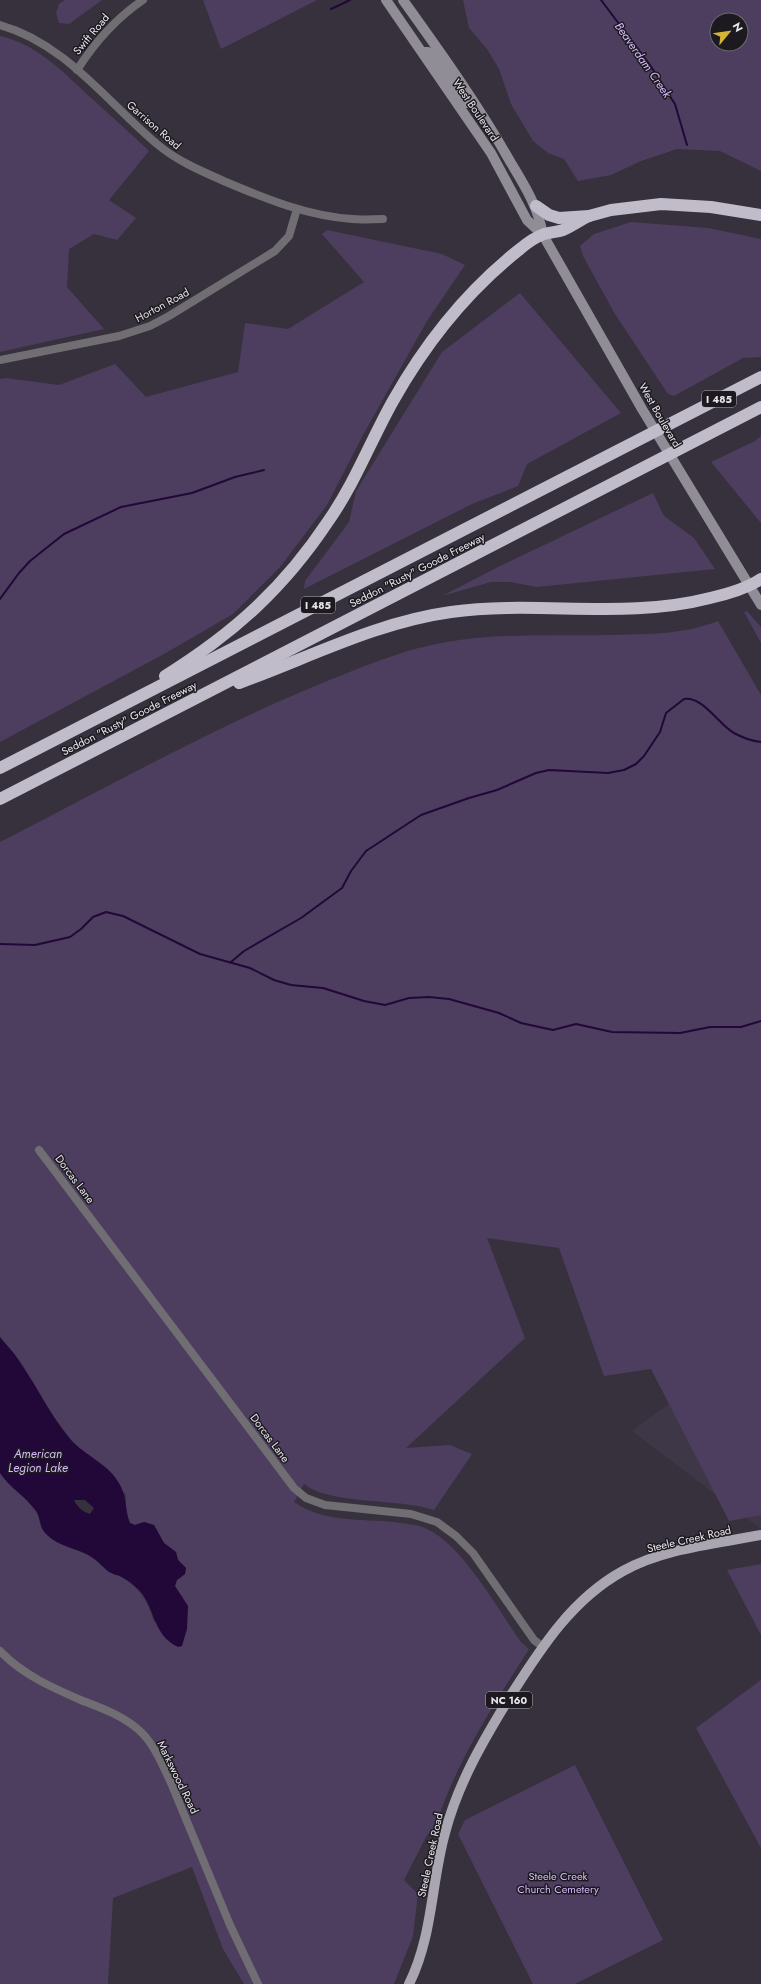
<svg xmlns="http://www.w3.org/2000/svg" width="761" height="1984" viewBox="0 0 761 1984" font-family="Jost,sans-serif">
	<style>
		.built { fill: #3e3748 }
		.green { fill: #4d3e60; fill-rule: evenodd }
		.water { fill: #220838; fill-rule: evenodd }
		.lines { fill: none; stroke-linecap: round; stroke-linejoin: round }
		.stream { stroke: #220838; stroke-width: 2 }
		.street { stroke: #706d73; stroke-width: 8 }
		.secondary { stroke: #918d96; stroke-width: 10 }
		.primary { stroke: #aaa6b1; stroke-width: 10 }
		.highway { stroke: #c1bcca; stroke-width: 12 }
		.labels { text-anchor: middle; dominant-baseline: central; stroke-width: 3; stroke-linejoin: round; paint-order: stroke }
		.shield { fill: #1c1a1f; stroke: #aca9af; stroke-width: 1 }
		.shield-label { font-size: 10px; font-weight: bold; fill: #e9e6ed }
		.street-label { font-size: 11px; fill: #e9e6ed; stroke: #1c1a1f }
		.park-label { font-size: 11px; fill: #d4b8f9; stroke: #1c1a1f }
		.water-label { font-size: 12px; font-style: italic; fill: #d5b9fa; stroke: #1c1a1f }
	</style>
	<rect width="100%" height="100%" fill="#36313c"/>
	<path class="built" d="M 761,1336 L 761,1529 L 632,1431 Z"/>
	<g class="green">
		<path d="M 65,0 L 102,0 L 69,24 L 59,23 L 56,13 L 59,4 Z"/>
		<path d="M 203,0 L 317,0 L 221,49 Z"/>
		<path d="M 463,0 L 761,0 L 761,171 L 720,151 L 677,149 L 641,161 L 611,175 L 578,181 L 564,159 L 548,153 L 533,141 L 511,104 L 499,69 L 487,49 L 469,28 ZM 717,20 L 741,20 L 741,44 L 717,44 Z"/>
		<path d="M 0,36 C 37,44 64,73 90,97 C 110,115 130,133 149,151 L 109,200 L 136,218 L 117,240 L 94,234 L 69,249 L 67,287 L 104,329 L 0,352 Z"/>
		<path d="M 631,222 L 708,228 L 761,239 L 761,357 L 743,358 L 674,396 L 668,394 L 615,314 L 583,256 L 580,246 L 594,234 Z"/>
		<path d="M 327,230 L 442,254 L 465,265 L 427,321 L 363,435 L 327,505 L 280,567 L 233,614 L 164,654 L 0,742 L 0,379 L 6,378 L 59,385 L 115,364 L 146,397 L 238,372 L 245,323 L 288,329 L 364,282 L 322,234 Z"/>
		<path d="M 520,293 L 621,413 L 527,464 L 518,486 L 472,504 L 304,589 L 305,581 L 349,522 L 356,491 L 442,352 Z"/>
		<path d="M 761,436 L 761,523 L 711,462 L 755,441 Z"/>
		<path d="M 653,493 L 664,516 L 694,538 L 715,569 L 537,587 L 510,582 L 491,582 L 442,596 L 502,565 Z"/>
		<path d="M 747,611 L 761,627 L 761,643 L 744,612 Z"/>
		<path d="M 718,621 L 761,695 L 761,1515 L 729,1521 L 651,1369 L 604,1376 L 559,1248 L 487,1238 L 525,1338 L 406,1448 L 450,1445 L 472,1454 L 434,1510 C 398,1498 330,1505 304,1484 L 294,1502 C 322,1522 361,1519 394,1522 C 405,1524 419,1524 429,1530 C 465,1549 497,1608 521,1642 L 529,1649 C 491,1709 455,1763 434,1831 L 427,1835 L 404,1880 L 418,1894 L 413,1936 L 394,1984 L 244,1984 L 223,1949 L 192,1867 L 113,1898 L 108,1984 L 0,1984 L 0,1473 C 10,1488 26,1496 36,1511 C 40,1516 39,1526 43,1530 C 56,1543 72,1548 88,1555 C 97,1559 102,1568 110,1572 C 113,1575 118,1575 121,1577 C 139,1586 149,1603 154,1622 L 183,1597 L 177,1591 L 175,1586 L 177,1580 L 185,1574 L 186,1568 L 178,1560 L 176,1552 L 164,1543 L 154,1525 L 144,1522 L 135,1525 L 130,1523 L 126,1513 L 126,1495 L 102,1466 L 87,1456 L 71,1440 L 47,1407 L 20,1361 L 0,1337 L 0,842 C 106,788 210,729 320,684 C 357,669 394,653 432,645 C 490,632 550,636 609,635 C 647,634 682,635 718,621 Z"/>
		<path d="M 761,1564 L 761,1635 L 727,1570 Z"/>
		<path d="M 761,1680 L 761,1848 L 696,1728 Z"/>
		<path d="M 575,1765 L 663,1940 L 575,1984 L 533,1984 L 458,1834 L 465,1820 Z"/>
	</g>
	<path class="water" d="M 0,1337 C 6,1345 14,1352 19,1361 C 38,1387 50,1416 71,1440 C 85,1455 107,1464 117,1480 C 128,1496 124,1507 130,1523 L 135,1525 L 144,1522 L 154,1525 L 164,1543 L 176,1552 L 178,1560 L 186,1568 L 185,1574 L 177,1580 L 175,1586 L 188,1606 L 187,1629 L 182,1646 L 178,1647 C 152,1634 156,1610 140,1591 C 134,1585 128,1580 120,1576 C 117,1575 113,1574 109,1572 C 103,1567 97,1560 90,1556 C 77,1548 59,1547 47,1535 C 39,1528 41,1518 36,1511 C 25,1496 10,1488 0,1473 ZM 74,1500 L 85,1500 L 94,1508 L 90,1514 C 83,1512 77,1507 74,1500 Z"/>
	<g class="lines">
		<g class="stream">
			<path d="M 601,0 L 650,65 L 669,95 L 675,104 L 687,145"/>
			<path d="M 331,9 L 350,0"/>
			<path d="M 0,599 L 19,573 L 30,561 L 64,534 L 121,507 L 192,493 L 235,477 L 264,470"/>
			<path d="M 0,944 L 35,945 L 70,937 L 81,929 L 93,917 L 106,912 L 123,916 L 200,954 L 250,968 L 274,980 L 291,985 L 323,988 L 364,1001 L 385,1005 L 409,998 L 429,997 L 449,999 L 499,1013 L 521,1023 L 553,1030 L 576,1024 L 612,1032 L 680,1033 L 710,1027 L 741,1027 L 761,1021"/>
			<path d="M 231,962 L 244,951 L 301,918 L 342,888 L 351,871 L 366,851 L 421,815 L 469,798 L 497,790 L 536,773 L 549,770 L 608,773 L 624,770 L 636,764 L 644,756 L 660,732 L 666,713 L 684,699 C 703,696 719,725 734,733 C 743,738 751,741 761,742"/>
		</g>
		<g class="street">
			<path d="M 0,25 C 65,43 107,102 157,144 C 177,161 201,171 226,182 C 266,199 308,216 352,219 C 362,220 373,219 383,219"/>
			<path d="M 77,70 C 95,42 115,19 143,0"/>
			<path d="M 0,360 L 119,336 L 150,326 L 169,316 L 275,251 L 289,236 L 297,209"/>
			<path d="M 39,1150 L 294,1488 L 306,1498 L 325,1505 L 411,1514 L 437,1522 L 456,1536 L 473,1553 L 534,1640 L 543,1647"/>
			<path d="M 0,1651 C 23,1675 53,1688 83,1701 C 104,1709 126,1717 142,1733 C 155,1746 163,1766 171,1783 L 230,1925 L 258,1984"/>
		</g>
		<g class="secondary">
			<path d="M 386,0 L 491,153 L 527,220 L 543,235 L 642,409 L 761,605"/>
			<path d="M 403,0 C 441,53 479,106 511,163 C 525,186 538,207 543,235"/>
			<path d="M 423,52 L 428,52 L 437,59 L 467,103"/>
		</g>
		<path class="primary" d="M 409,1984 C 433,1936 431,1883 445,1833 C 458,1783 484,1739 511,1695 C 541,1648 572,1599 623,1571 C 664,1548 715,1544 761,1535"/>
		<g class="highway">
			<path d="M 536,206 L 549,215 L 559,218 L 589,216 L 611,210 L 661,204 L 711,207 L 761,215"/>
			<path d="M 165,676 C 234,633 284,588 329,520 C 355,483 371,440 393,401 C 425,344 468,290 520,249 C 527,243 536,237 544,234 C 551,232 557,232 563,230 C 572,226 580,220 589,216"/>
			<path d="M 239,683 C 308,658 377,622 451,612 C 537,600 625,620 710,598 C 728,594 746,589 761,579"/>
			<path d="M 0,768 L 761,377"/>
			<path d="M 0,799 L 761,407"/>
		</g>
	</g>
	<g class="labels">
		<g class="shield">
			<rect x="702" y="391" width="34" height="16" rx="3"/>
			<rect x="301" y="597" width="34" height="16" rx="3"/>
			<rect x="486" y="1692" width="46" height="16" rx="3"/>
		</g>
		<g class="shield-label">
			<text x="719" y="399">I 485</text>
			<text x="318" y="605">I 485</text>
			<text x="509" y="1700">NC 160</text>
		</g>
		<g class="street-label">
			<text transform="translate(91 34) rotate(-50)">Swift Road</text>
			<text transform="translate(476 110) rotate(56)">West Boulevard</text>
			<text transform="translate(154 125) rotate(41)">Garrison Road</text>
			<text transform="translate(162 305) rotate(-28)">Horton Road</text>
			<text transform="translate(660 415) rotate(60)">West Boulevard</text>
			<text transform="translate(417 570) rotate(-27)">Seddon "Rusty" Goode Freeway</text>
			<text transform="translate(129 718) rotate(-27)">Seddon "Rusty" Goode Freeway</text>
			<text transform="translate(75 1179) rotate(53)">Dorcas Lane</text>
			<text transform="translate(270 1438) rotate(53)">Dorcas Lane</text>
			<text transform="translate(689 1539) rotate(-13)">Steele Creek Road</text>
			<text transform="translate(178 1777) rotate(64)">Markswood Road</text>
			<text transform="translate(430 1855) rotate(-78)">Steele Creek Road</text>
		</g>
		<g class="park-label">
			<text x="558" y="1876">Steele Creek<tspan x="558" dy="13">Church Cemetery</tspan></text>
		</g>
		<g class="water-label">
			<text transform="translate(643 60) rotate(55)">Beaverdam Creek</text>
			<text x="38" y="1454">American<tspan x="38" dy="14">Legion Lake</tspan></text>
		</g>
	</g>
	<g transform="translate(729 32) rotate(61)"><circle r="19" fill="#1c1a1f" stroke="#6e6c71"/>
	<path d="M0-3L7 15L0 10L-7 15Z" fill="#d6b534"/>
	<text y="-6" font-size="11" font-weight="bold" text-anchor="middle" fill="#e9e6ed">N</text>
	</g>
</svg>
